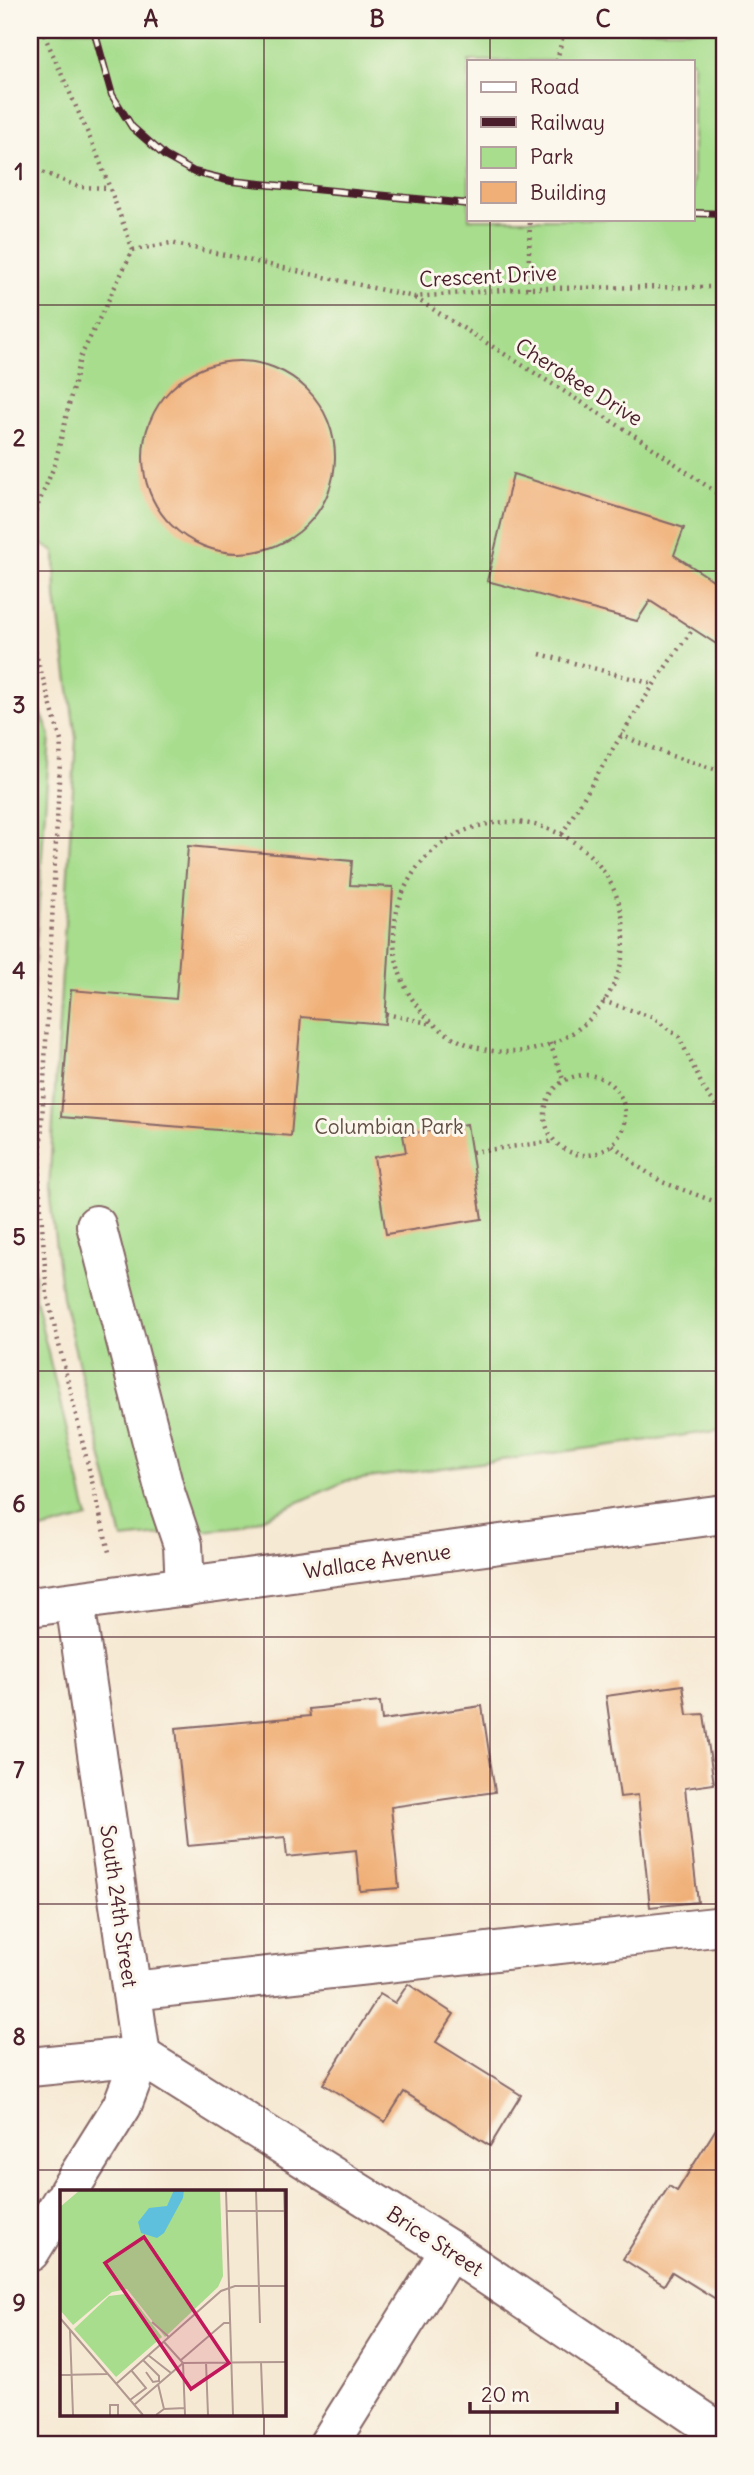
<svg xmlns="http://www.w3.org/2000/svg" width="754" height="2475" viewBox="0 0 754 2475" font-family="Delius,sans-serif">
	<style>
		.green { fill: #a7dd8d; stroke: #787e5c; stroke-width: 2; fill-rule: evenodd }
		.building { fill: #f0af76 }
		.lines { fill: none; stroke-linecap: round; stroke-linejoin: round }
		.minor-casing { stroke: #866666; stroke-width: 42 }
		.path { stroke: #866666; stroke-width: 4.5; stroke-dasharray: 2 5; stroke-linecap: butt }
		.minor { stroke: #fff; stroke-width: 38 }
		.rail-casing { stroke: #4a1f2b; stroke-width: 8 }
		.rail { stroke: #fbf7ec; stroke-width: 5; stroke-dasharray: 16; stroke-linecap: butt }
		.grid { fill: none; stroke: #4a1f2b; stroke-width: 2; stroke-opacity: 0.55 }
		.labels { text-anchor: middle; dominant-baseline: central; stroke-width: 6; stroke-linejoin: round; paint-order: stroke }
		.street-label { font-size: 21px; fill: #4a1f2b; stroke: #fbf7ec }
		.park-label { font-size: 21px; fill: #614e44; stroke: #fbf7ec }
		.inset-road { fill: none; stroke: #b19890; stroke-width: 2 }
		.view { fill: #c2185b; fill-opacity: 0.15; stroke: #c2185b; stroke-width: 3.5 }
		.inset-edge { fill: none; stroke: #4a1f2b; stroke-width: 3.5 }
		.neatline { fill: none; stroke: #4a1f2b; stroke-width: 2.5 }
		.grid-label { font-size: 23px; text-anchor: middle; font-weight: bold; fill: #4a1f2b }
	</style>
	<rect width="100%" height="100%" fill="#fbf7ec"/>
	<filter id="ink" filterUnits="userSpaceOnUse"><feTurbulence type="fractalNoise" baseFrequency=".0143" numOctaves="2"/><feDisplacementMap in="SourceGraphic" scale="14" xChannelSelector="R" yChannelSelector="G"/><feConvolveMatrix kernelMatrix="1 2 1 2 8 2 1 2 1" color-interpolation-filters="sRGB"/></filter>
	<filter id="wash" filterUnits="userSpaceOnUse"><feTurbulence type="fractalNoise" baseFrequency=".00686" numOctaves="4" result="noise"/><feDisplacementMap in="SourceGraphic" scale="28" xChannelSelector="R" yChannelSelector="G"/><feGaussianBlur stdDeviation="1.57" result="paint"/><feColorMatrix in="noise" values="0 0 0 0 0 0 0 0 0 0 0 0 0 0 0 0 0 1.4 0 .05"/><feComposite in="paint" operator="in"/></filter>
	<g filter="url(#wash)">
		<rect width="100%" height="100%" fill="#f6e9d3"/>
		<g class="green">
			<path d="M 30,30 L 724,30 L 724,1430 L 346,1481 L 243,1527 L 122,1539 L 62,1297 L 49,1190 L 76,738 L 56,598 L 55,552 L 30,537 ZM 469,61 L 693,61 L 693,219 L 469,219 Z"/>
			<path d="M 30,685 L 50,735 L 30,1035 Z"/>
			<path d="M 30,1186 L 35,1299 L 88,1518 L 30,1533 Z"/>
		</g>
		<g id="blocks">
			<g class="building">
				<circle cx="239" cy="457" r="96"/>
				<path d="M 513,474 L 684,528 L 674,555 L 724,587 L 724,649 L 650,601 L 637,621 L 487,581 Z"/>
				<path d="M 188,846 L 352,861 L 350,885 L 393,887 L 385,1024 L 301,1017 L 291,1136 L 61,1117 L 71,990 L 176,999 Z"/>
				<path d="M 467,1124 L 482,1219 L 386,1234 L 374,1157 L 406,1152 L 403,1135 Z"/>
				<path d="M 683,1685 L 687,1715 L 704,1714 L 714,1784 L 685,1788 L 698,1902 L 650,1907 L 638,1795 L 620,1797 L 606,1696 Z"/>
				<path d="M 380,1702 L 382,1720 L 482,1706 L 495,1792 L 391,1807 L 399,1888 L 360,1891 L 356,1850 L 287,1857 L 285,1837 L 188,1846 L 176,1728 L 310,1716 L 309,1709 Z"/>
				<path d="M 408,1984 L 454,2014 L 436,2042 L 521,2095 L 490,2146 L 404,2092 L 385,2122 L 323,2084 L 380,1994 L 395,2003 Z"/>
				<path d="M 724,2116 L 724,2304 L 672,2272 L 664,2285 L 623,2259 L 669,2186 L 677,2191 Z"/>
			</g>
		</g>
	</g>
	<g filter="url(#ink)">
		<use href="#blocks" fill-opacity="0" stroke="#866666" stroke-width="2"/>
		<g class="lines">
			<g class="minor-casing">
				<g id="minor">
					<path d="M 96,1225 L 165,1492 L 183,1545 L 185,1587"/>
					<path d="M 30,1607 L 724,1514"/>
					<path d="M 132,1991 L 724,1926"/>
					<path d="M 30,2067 L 141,2056 L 450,2250 L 724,2435"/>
					<path d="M 68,2192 L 122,2106 L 141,2056 L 75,1602"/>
					<path d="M 30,2252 L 61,2202"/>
					<path d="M 328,2445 L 450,2250"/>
				</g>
			</g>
			<g class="path">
				<path d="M 557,61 L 564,30"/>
				<path d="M 30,167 L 79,187 L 110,188"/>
				<path d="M 133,250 L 171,243 L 414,297 L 528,288 L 710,287 L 724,284"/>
				<path d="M 528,288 L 530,219"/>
				<path d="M 415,298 L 637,437 L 724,498"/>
				<path d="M 30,524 L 55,464 L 80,358 L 133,250 L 97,154 L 42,30"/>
				<path d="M 30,561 L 31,637 L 61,741 L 39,1182 L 47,1295 L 109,1552"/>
				<path d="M 540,654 L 653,684"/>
				<path d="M 620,735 L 672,756 L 724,772"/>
				<circle cx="509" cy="937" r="115"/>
				<path d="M 562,834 C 604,764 644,694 693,629"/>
				<path d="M 603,1001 L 652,1017 L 679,1037 L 704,1089 L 724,1116"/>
				<path d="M 386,1014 L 433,1024"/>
				<path d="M 550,1043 L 564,1082"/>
				<circle cx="585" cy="1115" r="40"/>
				<path d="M 613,1145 L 639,1167 L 662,1182 L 724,1205"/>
				<path d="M 472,1152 L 555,1141"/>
			</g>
			<use href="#minor" class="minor"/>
			<g class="rail-casing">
				<g id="rail">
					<path d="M 94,30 L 112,95 L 132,127 L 165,156 L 194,172 L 231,181 L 469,204"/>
					<path d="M 693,213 L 724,214"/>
				</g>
			</g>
			<use href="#rail" class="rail"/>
		</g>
	</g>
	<path class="grid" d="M 264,30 L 264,2192M 490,30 L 490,61M 490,219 L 490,2445M 30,305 L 724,305M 30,571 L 724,571M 30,838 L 724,838M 30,1104 L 724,1104M 30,1371 L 724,1371M 30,1637 L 724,1637M 30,1904 L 724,1904M 30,2170 L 724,2170M 264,2414 L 264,2445"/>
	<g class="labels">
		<g class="street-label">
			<text transform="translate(488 276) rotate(-3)">Crescent Drive</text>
			<text transform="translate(579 382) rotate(32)">Cherokee Drive</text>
			<text transform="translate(377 1561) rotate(-8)">Wallace Avenue</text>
			<text transform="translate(119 1906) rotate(82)">South 24th Street</text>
			<text transform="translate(435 2241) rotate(33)">Brice Street</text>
		</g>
		<g class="park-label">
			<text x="389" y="1126">Columbian Park</text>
		</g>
	</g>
	<g transform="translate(60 2190)">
		<rect width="226" height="226" fill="#f6e9d3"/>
		<path d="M 20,0 L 160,0 L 163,86 L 158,97 L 105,147 L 67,99 L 52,102 L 13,135 L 0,120 L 0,17 ZM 65,104 L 73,109 L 102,147 L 56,187 L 14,139 L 49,106 Z" fill="#a7dd8d"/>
		<path d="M 114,0 L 124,0 L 123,8 L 104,43 L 97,48 L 81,43 L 78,32 L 89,18 L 107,16 Z" fill="#5fc0de"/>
		<path class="inset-road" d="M 166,0 L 173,225M 196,0 L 200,133M 224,0 L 226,62M 167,21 L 226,21M 0,128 L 83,225M 92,132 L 109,147M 10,140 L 13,225M 104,152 L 123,173 L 125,225M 88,165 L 111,183M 83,170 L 99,186 L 99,191 L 93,192 L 86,182M 121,170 L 164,133 L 170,133M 146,172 L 148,225M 201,172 L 203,225M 0,185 L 47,184M 56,194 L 161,101 L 175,96 L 226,96M 98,194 L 104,219M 70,210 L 86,198 L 71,180M 74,215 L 123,173 L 226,172M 50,225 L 50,215 L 58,215 L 58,225M 96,225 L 104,219 L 125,218"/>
		<path class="view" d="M 84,47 L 169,173 L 131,199 L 45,73 Z"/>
		<rect width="226" height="226" class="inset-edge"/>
	</g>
	<rect width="754" height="2475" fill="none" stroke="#fbf7ec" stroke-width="77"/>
	<rect x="467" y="60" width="228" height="161" fill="#fbf7ec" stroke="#b4a19f" stroke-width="2"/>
	<rect x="481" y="82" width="35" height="10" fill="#ffffff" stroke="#b4a19f" stroke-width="2"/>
	<text x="530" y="94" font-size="21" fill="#4a1f2b">Road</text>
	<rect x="481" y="117" width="35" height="10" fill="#4a1f2b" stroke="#b4a19f" stroke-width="2"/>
	<text x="530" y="130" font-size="21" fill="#4a1f2b">Railway</text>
	<rect x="481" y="147" width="35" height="21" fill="#a7dd8d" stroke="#b4a19f" stroke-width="2"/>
	<text x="530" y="164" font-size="21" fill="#4a1f2b">Park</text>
	<rect x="481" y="182" width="35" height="21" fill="#f0af76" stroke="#b4a19f" stroke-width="2"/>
	<text x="530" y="200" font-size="21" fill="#4a1f2b">Building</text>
	<path d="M470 2402v10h147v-10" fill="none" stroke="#4a1f2b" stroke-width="3.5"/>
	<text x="481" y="2402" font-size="21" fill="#4a1f2b" stroke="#fbf7ec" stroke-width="5" paint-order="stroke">20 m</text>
	<rect x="38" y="38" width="678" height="2398" class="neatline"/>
	<g class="grid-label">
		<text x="151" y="27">A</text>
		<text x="377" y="27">B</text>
		<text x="603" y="27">C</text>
		<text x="19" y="180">1</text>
		<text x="19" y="446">2</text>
		<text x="19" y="713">3</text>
		<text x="19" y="979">4</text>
		<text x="19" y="1245">5</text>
		<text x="19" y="1512">6</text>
		<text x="19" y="1778">7</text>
		<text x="19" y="2045">8</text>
		<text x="19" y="2311">9</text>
	</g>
</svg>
